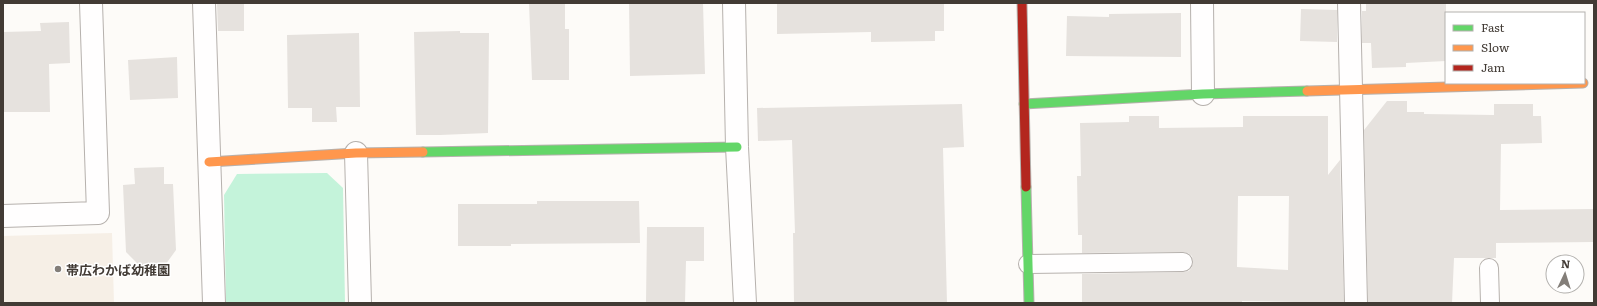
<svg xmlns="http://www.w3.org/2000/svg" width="1597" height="306" viewBox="0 0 1597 306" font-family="Literata,'Noto Sans JP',serif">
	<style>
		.built { fill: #f6efe6 }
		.green { fill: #c4f3da }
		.building { fill: #e6e2de; fill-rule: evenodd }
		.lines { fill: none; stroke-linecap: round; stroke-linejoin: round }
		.lane-casing { stroke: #b6b1ad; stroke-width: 20 }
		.street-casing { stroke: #b6b1ad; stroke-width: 24 }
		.fast-casing { stroke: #b6b1ad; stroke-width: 11 }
		.slow-casing { stroke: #b6b1ad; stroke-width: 11 }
		.jam-casing { stroke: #b6b1ad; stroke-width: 11 }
		.lane { stroke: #fffefe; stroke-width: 18 }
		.street { stroke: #fffefe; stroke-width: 22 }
		.fast { stroke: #63d668; stroke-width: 9 }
		.slow { stroke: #ff974d; stroke-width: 9 }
		.jam { stroke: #b3261e; stroke-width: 9 }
		.poi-dot { fill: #837e79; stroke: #fff; stroke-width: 1.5 }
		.labels { text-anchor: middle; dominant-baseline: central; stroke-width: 3; stroke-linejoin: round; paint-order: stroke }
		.poi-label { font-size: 13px; font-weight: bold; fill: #423b35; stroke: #fff; text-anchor: start }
	</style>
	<rect width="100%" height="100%" fill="#fdfbf8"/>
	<path class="built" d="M 112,233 L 114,303 L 3,303 L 3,236 Z"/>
	<path class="green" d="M 327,173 L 343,188 L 345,303 L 226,303 L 224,195 L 237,174 Z"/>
	<g class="building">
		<path d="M 529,3 L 565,3 L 565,29 L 569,29 L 569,80 L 532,80 Z"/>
		<path d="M 629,3 L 703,3 L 705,74 L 630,76 Z"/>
		<path d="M 777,3 L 944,3 L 944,31 L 935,31 L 935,41 L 871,42 L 871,32 L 777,34 Z"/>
		<path d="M 1366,3 L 1446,3 L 1446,61 L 1406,63 L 1406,67 L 1372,68 L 1371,43 L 1362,43 L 1362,11 L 1366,11 Z"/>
		<path d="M 217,4 L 244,4 L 244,31 L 218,31 Z"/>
		<path d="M 1301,9 L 1337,10 L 1337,42 L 1300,41 Z"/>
		<path d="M 1181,13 L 1181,57 L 1066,56 L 1067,16 L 1109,17 L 1109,14 Z"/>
		<path d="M 69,22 L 70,63 L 49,64 L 50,112 L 3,112 L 3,32 L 41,31 L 40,23 Z"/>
		<path d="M 460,31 L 460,33 L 489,33 L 488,133 L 440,135 L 416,135 L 414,32 Z"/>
		<path d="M 359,33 L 360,107 L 336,107 L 337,122 L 312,122 L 312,108 L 288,108 L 287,35 Z"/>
		<path d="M 177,57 L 178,98 L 130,100 L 128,60 Z"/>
		<path d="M 1387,101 L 1407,101 L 1407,112 L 1424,112 L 1424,114 L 1494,115 L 1494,104 L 1533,104 L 1533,116 L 1541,116 L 1542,143 L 1501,144 L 1500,210 L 1594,209 L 1594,242 L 1496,243 L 1496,258 L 1454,258 L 1452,303 L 1368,303 L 1364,130 Z"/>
		<path d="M 962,104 L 964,147 L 943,148 L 947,303 L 794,303 L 793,233 L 795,233 L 792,140 L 758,141 L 757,108 Z"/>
		<path d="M 1129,116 L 1159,116 L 1159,128 L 1243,127 L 1243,116 L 1328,116 L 1328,175 L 1340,160 L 1344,303 L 1242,301 L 1242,303 L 1082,303 L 1082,274 L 1183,272 L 1189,271 L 1192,267 L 1193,261 L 1192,256 L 1188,253 L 1183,252 L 1082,253 L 1082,235 L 1078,235 L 1077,176 L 1081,176 L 1080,123 L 1129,122 ZM 1238,196 L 1289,196 L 1288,270 L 1237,267 Z"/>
		<path d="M 164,167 L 164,184 L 173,184 L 176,250 L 163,268 L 143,269 L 126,252 L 123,185 L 135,184 L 134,168 Z"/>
		<path d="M 537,201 L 639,201 L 640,243 L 511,244 L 511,246 L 458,246 L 458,204 L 537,204 Z"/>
		<path d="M 647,227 L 704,227 L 704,261 L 686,261 L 685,303 L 646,303 Z"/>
	</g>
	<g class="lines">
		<g class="lane-casing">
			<g id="lane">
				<path d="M 1028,264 L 1183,262"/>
				<path d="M 1489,268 L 1490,303"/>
			</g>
		</g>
		<g class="street-casing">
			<g id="street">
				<path d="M 204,3 L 214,303"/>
				<path d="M 734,3 L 737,147 L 745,303"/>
				<path d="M 1202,3 L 1203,94"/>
				<path d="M 1349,3 L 1356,303"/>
				<path d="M 356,153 L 360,303"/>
				<path d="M 3,216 L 98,213 L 91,3"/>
			</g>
		</g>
		<g class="fast-casing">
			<g id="fast">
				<path d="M 1024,104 L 1203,94 L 1307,91"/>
				<path d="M 423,152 L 737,147"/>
				<path d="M 1026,187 L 1029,303"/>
			</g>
		</g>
		<g class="slow-casing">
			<g id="slow">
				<path d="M 1307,91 L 1583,83"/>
				<path d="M 209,162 L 356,153 L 423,152"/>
			</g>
		</g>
		<g class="jam-casing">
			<path id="jam" d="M 1022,3 L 1026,187"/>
		</g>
		<use href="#lane" class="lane"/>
		<use href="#street" class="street"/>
		<use href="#fast" class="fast"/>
		<use href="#slow" class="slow"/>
		<use href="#jam" class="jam"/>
	</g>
	<circle class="poi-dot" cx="58" cy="269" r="4"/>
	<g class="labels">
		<g class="poi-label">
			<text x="66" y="269">帯広わかば幼稚園</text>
		</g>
	</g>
	<rect width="1597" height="306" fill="none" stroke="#423b35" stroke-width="8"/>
	<rect x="1445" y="12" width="140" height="72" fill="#ffffff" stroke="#b3b1ae"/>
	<rect x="1453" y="25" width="20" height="6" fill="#63d668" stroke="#b3b1ae"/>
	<text x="1481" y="32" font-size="12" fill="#423b35">Fast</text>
	<rect x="1453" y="45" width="20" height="6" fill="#ff974d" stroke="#b3b1ae"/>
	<text x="1481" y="52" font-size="12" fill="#423b35">Slow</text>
	<rect x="1453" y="65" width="20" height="6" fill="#b3261e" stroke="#b3b1ae"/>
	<text x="1481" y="72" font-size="12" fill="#423b35">Jam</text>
	<g transform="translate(1565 274) rotate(4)"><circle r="19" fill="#ffffff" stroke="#b3b1ae"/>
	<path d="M0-3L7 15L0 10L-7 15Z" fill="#837e79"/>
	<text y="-6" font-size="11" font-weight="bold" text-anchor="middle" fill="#423b35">N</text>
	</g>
</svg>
